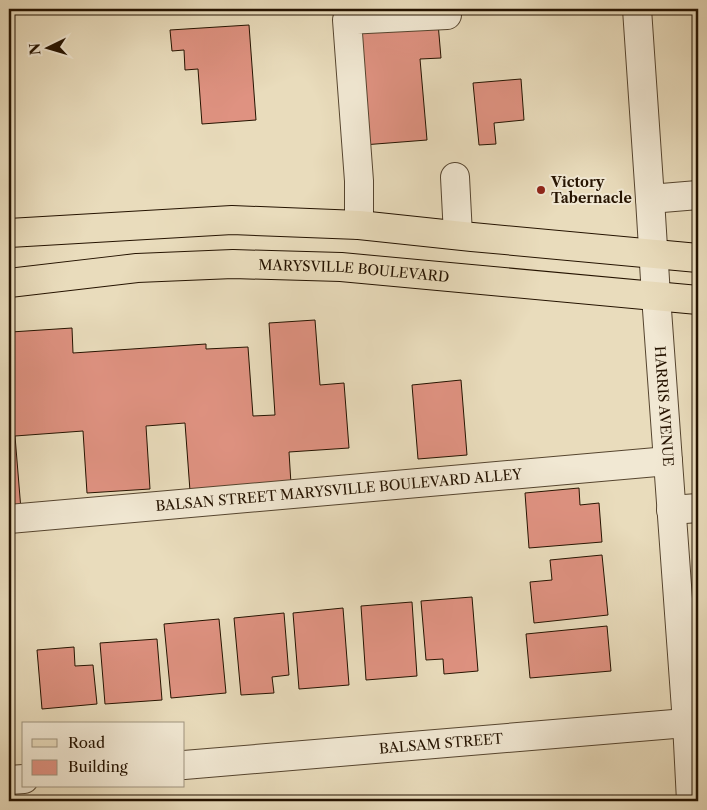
<svg xmlns="http://www.w3.org/2000/svg" width="707" height="810" viewBox="0 0 707 810" font-family="'Libre Caslon Text',serif">
	<style>
		.building { fill: #df9281; stroke: #251300 }
		.lines { fill: none; stroke-linecap: round; stroke-linejoin: round }
		.minor-casing { stroke: #56452f; stroke-width: 30 }
		.major-casing { stroke: #251300; stroke-width: 30 }
		.minor { stroke: #f1e8d3; stroke-width: 28 }
		.major { stroke: #e9dcbc; stroke-width: 28 }
		.poi-dot { fill: #8f2418; stroke: #f1e8d3; stroke-width: 2 }
		.labels { text-anchor: middle; dominant-baseline: central; stroke-width: 4; stroke-linejoin: round; paint-order: stroke }
		.poi-label { font-size: 14px; font-weight: bold; fill: #251300; stroke: #f1e8d3; text-anchor: start }
		.street-label { font-size: 14px; fill: #251300; stroke: #f1e8d3 }
	</style>
	<rect width="100%" height="100%" fill="#e9dcbc"/>
	<filter id="stains"><feTurbulence type="fractalNoise" baseFrequency=".004" numOctaves="4"/><feColorMatrix values="0 0 0 0 .2 0 0 0 0 .09 0 0 0 0 .02 0 0 0 .5 -.17"/></filter>
	<radialGradient id="worn" r=".72"><stop offset=".6" stop-color="#630" stop-opacity="0"/><stop offset="1" stop-color="#630" stop-opacity=".3"/></radialGradient>
	<g class="building">
		<path d="M 438,23 L 441,58 L 420,59 L 427,140 L 363,145 L 354,29 Z"/>
		<path d="M 249,25 L 256,120 L 202,124 L 198,69 L 185,70 L 184,50 L 172,51 L 170,30 Z"/>
		<path d="M 9,40 L 13,94 L 9,94 Z"/>
		<path d="M 521,79 L 524,120 L 494,123 L 496,144 L 479,145 L 473,83 Z"/>
		<path d="M 315,320 L 320,385 L 344,383 L 349,448 L 289,452 L 291,484 L 190,491 L 185,423 L 146,426 L 150,489 L 87,493 L 83,431 L 15,436 L 21,510 L 9,511 L 9,377 L 14,376 L 11,332 L 72,328 L 73,353 L 206,344 L 206,349 L 248,347 L 253,416 L 275,415 L 269,323 Z"/>
		<path d="M 461,380 L 467,455 L 418,459 L 412,385 Z"/>
		<path d="M 579,488 L 580,505 L 599,503 L 602,542 L 529,548 L 525,493 Z"/>
		<path d="M 602,555 L 608,615 L 534,623 L 530,582 L 552,580 L 550,560 Z"/>
		<path d="M 472,597 L 478,671 L 444,674 L 443,659 L 426,660 L 421,601 Z"/>
		<path d="M 412,602 L 417,676 L 366,680 L 361,606 Z"/>
		<path d="M 343,608 L 349,685 L 299,689 L 293,613 Z"/>
		<path d="M 284,613 L 289,675 L 272,677 L 274,693 L 241,695 L 234,618 Z"/>
		<path d="M 219,619 L 226,693 L 171,698 L 164,624 Z"/>
		<path d="M 607,626 L 611,671 L 530,678 L 526,634 Z"/>
		<path d="M 157,639 L 162,700 L 105,704 L 100,643 Z"/>
		<path d="M 74,647 L 75,666 L 93,665 L 97,704 L 42,709 L 37,650 Z"/>
	</g>
	<g class="lines">
		<g class="minor-casing">
			<g id="minor">
				<path id="s1" d="M 637,9 L 650,199 L 656,296 L 687,723 L 691,801"/>
				<path d="M 455,177 L 458,235"/>
				<path d="M 650,199 L 698,195"/>
				<path d="M 359,225 L 359,181 L 347,20 L 447,15"/>
				<path d="M 671,510 L 698,508"/>
				<path id="s2" d="M 9,519 L 668,461"/>
				<path id="s3" d="M 184,765 L 698,722"/>
				<path d="M 9,780 L 24,779"/>
			</g>
		</g>
		<g class="major-casing">
			<g id="major">
				<path d="M 9,233 L 232,220 L 359,225 L 472,237 L 698,258"/>
				<path id="s4" d="M 9,283 L 137,268 L 233,264 L 341,267 L 698,300"/>
			</g>
		</g>
		<use href="#minor" class="minor"/>
		<use href="#major" class="major"/>
	</g>
	<circle class="poi-dot" cx="541" cy="190" r="5"/>
	<g class="labels">
		<g class="poi-label">
			<text x="551" y="182">Victory<tspan x="551" dy="16">Tabernacle</tspan></text>
		</g>
		<g class="street-label">
			<text stroke="none"><textPath href="#s4" startOffset="346">MARYSVILLE BOULEVARD</textPath></text>
			<text stroke="none"><textPath href="#s1" startOffset="398">HARRIS AVENUE</textPath></text>
			<text stroke="none"><textPath href="#s2" startOffset="331">BALSAN STREET MARYSVILLE BOULEVARD ALLEY</textPath></text>
			<text stroke="none"><textPath href="#s3" startOffset="258">BALSAM STREET</textPath></text>
		</g>
	</g>
	<rect width="707" height="810" fill="none" stroke="#e9dcbc" stroke-width="30"/>
	<rect x="10" y="10" width="687" height="790" fill="none" stroke="#251300" stroke-width="2.5"/>
	<rect x="15" y="15" width="677" height="780" fill="none" stroke="#251300"/>
	<rect x="22" y="722" width="162" height="65" fill="#f1e8d3" stroke="#9f937f"/>
	<rect x="32" y="739" width="25" height="8" fill="#e9dcbc" stroke="#9f937f"/>
	<text x="68" y="748" font-size="15" fill="#251300">Road</text>
	<rect x="32" y="760" width="25" height="15" fill="#df9281" stroke="#9f937f"/>
	<text x="68" y="772" font-size="15" fill="#251300">Building</text>
	<g transform="translate(48 48) rotate(265)" stroke="#f1e8d3" stroke-width="4" paint-order="stroke">
	<path d="M0-4L9 19L0 12L-9 19Z" fill="#251300"/>
	<text y="-8" font-size="14" font-weight="bold" text-anchor="middle" fill="#251300">N</text>
	</g>
	<rect width="100%" height="100%" filter="url(#stains)"/>
	<rect width="100%" height="100%" fill="url(#worn)"/>
</svg>
